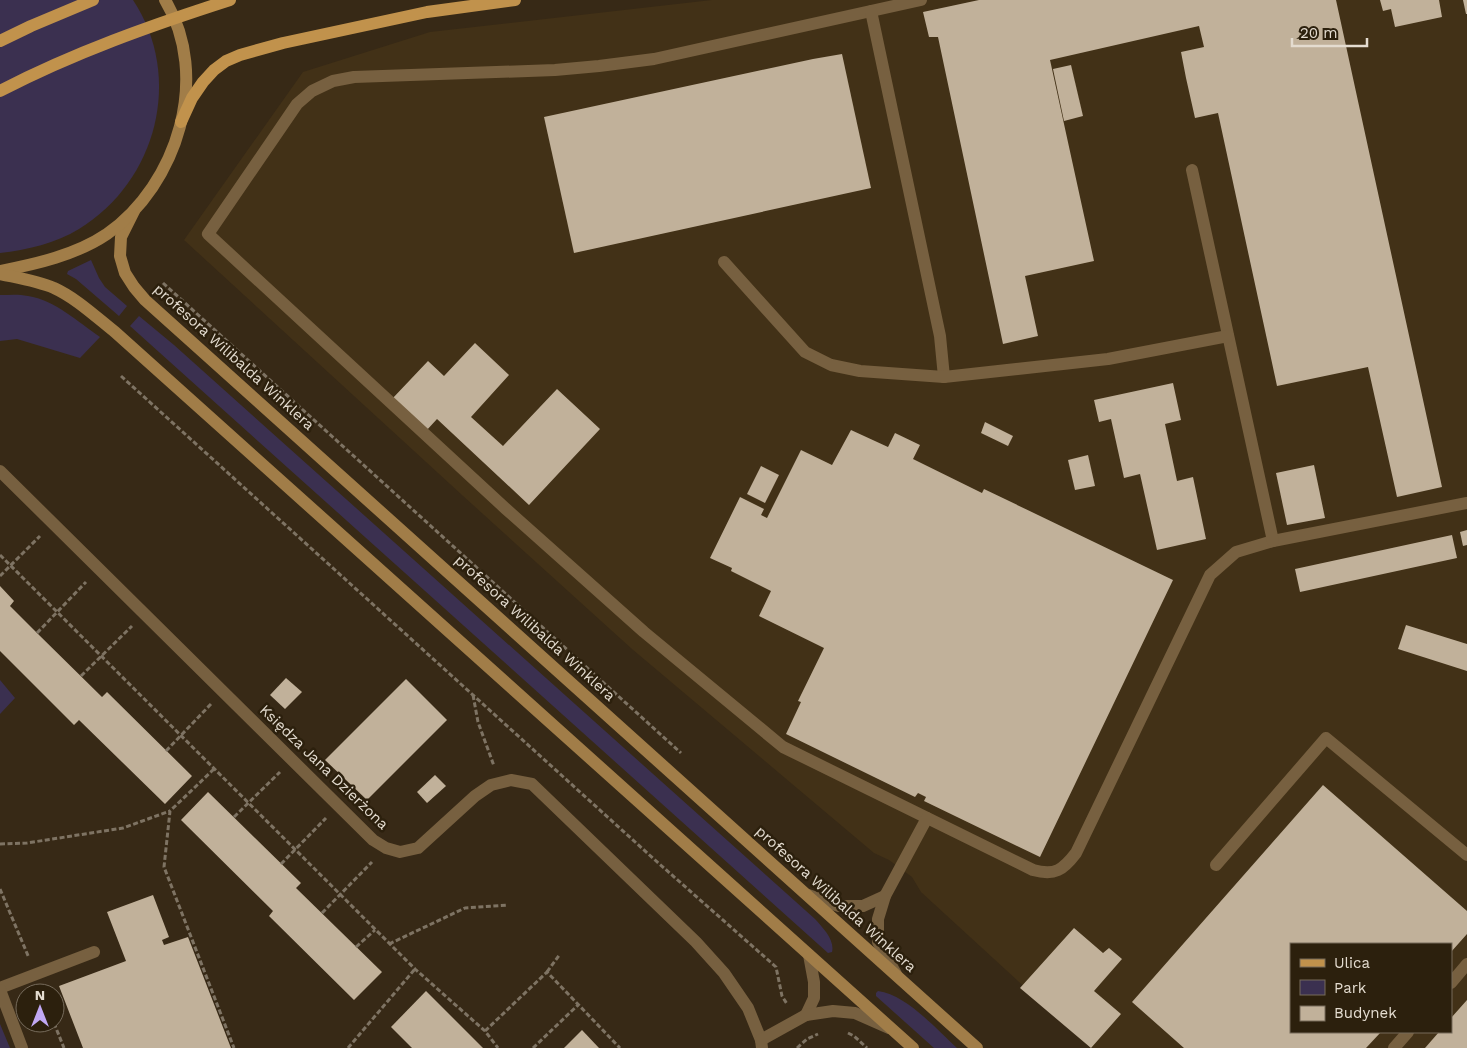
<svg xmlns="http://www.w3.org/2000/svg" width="1467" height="1048" viewBox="0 0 1467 1048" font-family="'Work Sans',sans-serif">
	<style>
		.built { fill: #423117; fill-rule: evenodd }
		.green { fill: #3b3050 }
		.building { fill: #c1b19a }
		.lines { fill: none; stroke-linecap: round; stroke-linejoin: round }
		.path { stroke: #7e7363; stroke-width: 3; stroke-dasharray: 5 2.5; stroke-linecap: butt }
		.lane { stroke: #776040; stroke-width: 12 }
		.street { stroke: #776040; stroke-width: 12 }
		.secondary { stroke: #a17d48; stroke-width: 12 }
		.primary { stroke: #c1924c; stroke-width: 12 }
		.primary-bridge { stroke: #c1924c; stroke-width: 12 }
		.labels { text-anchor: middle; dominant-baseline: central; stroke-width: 5; stroke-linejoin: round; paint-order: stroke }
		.street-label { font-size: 15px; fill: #e4dcd0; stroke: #2c200d }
	</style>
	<rect width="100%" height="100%" fill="#372916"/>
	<path class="built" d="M 712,0 L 1467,0 L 1467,1048 L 1091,1048 L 921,892 L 912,877 L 889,860 L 874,853 L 632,649 L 462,495 L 184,240 L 303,72 L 430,32 ZM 1291,944 L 1451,944 L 1451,1032 L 1291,1032 Z"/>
	<g class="green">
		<path d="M 0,0 L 133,0 C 184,77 157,181 79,229 C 56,243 27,250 0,253 Z"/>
		<path d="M 91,260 L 99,278 L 105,287 L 127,306 L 119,316 L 76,279 L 67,274 L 68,271 Z"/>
		<path d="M 0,295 C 9,295 19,294 28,296 C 55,300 78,322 100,337 L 80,358 L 17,339 L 0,341 Z"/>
		<path d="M 139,316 L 174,345 L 815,919 C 823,928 835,940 832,952 L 828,953 L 130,326 Z"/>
		<path d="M 0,680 L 15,698 L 0,714 Z"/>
		<path d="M 878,991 C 907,995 936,1029 957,1048 L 934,1048 L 876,996 L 876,993 Z"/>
		<path d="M 0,1024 L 10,1048 L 0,1048 Z"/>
	</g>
	<g class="building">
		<path d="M 979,0 L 1336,0 L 1442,487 L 1397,497 L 1368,367 L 1277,386 L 1218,113 L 1195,118 L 1186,78 L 1181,52 L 1204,47 L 1199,26 L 1050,60 L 1094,261 L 1025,276 L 1038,336 L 1003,344 L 938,37 L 929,37 L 923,12 Z"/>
		<path d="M 1380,0 L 1439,0 L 1442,17 L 1395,27 L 1391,9 L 1383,11 Z"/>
		<path d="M 1463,0 L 1467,0 L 1467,14 L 1466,14 Z"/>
		<path d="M 842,54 L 871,188 L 574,253 L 544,117 L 813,59 Z"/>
		<path d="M 1071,65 L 1083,116 L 1064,121 L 1053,69 Z"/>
		<path d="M 475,343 L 509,375 L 471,417 L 503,446 L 557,389 L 600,429 L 529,505 L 437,419 L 426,431 L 392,399 L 428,361 L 444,376 Z"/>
		<path d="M 1173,383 L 1181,420 L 1165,424 L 1177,481 L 1193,477 L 1206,539 L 1157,550 L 1140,474 L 1124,478 L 1111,419 L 1099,422 L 1094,400 Z"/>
		<path d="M 985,422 L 1013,436 L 1008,446 L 981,433 Z"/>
		<path d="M 851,430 L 888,447 L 895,433 L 920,445 L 913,459 L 915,460 L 982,493 L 984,489 L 1173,580 L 1040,857 L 924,801 L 926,797 L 918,793 L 915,797 L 786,734 L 801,702 L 798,701 L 824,648 L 759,616 L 771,591 L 731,571 L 732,568 L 710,558 L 740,497 L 764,509 L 761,515 L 767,518 L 801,450 L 832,465 Z"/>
		<path d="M 1088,455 L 1095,486 L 1075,490 L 1068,460 Z"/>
		<path d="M 1314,465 L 1325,518 L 1287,525 L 1276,473 Z"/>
		<path d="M 761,466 L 779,475 L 765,503 L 747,494 Z"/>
		<path d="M 1467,530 L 1467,545 L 1463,546 L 1460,532 Z"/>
		<path d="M 1452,535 L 1457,558 L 1300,592 L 1295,569 Z"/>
		<path d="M 0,586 L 14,601 L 10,606 L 37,633 L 102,697 L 107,692 L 192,776 L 165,804 L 79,720 L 74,725 L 0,651 Z"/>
		<path d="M 1406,625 L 1467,644 L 1467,671 L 1398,649 Z"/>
		<path d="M 286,678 L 302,692 L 285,709 L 270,695 Z"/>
		<path d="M 406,679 L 447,720 L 367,800 L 325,760 Z"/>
		<path d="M 435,775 L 446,786 L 427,803 L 417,792 Z"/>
		<path d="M 1323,785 L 1467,911 L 1467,934 L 1451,952 L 1451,944 L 1291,944 L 1291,1032 L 1381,1032 L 1366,1048 L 1184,1048 L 1132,1002 Z"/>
		<path d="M 208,792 L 301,883 L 296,888 L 382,972 L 354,1000 L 269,916 L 273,911 L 181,820 Z"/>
		<path d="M 153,895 L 169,937 L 162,940 L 164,945 L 188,937 L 231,1048 L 83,1048 L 59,986 L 126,961 L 107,912 Z"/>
		<path d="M 1074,928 L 1103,953 L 1109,948 L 1122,959 L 1094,991 L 1121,1014 L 1091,1048 L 1020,988 Z"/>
		<path d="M 426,991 L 483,1048 L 412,1048 L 391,1027 Z"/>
		<path d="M 1467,1000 L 1467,1048 L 1425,1048 L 1439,1032 L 1451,1032 L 1451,1018 Z"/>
		<path d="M 582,1030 L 599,1048 L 564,1048 Z"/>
	</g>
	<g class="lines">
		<g class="path">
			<path d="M 163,283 L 681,753"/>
			<path d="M 121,376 L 655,860 L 776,967 L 782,996 L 787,1004"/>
			<path d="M 0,555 L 415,969 L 485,1031 L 498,1048"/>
			<path d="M 0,576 L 40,536"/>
			<path d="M 37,633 L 86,582"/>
			<path d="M 81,676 L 132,626"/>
			<path d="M 473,695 L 478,722 L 494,766"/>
			<path d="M 166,751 L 211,704"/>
			<path d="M 214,769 L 170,811 L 164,867 L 234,1048"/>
			<path d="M 234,817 L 280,772"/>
			<path d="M 0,844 L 27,843 L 123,828 L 170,811"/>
			<path d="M 281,864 L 326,818"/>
			<path d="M 0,889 L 29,958"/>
			<path d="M 322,913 L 372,862"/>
			<path d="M 389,944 L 465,908 L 508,905"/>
			<path d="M 356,947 L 375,930"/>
			<path d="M 547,972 L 560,954"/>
			<path d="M 54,1023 L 64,1048"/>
			<path d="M 485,1031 L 547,972 L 620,1048"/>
			<path d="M 848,1033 L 854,1036 L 867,1048"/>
			<path d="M 348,1048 L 415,969"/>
			<path d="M 533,1048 L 578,1005"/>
			<path d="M 797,1048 L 807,1039 L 818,1034"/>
		</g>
		<g class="lane">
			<path d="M 921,0 L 654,59 L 599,66 L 555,70 L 354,77 L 333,81 L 312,91 L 297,104 L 208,234 L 506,509 L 644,632 L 783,747 L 1033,870 C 1055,876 1063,870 1076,853 L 1210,575 L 1236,552 L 1273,541 L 1467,503"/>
			<path d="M 871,11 L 940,336 L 944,377"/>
			<path d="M 1192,170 L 1273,541"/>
			<path d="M 724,262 L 805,352 L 831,365 L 860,371 L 944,377 L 1108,359 L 1228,336"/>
			<path d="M 1216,865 L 1326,738 L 1467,855"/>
			<path d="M 808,895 L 839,906 L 863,906 L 885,896"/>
			<path d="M 896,974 L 878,942 L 878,919 L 885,896 L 927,818"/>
			<path d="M 1451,983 L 1467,964"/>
			<path d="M 0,988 L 94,952"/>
			<path d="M 1394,1048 L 1408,1032"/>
		</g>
		<g class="street">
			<path d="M 0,471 L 373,840 L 386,848 L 400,852 L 418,848 L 475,796 L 491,785 L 511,780 L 532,784 L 696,942 L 724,973 L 748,1008 L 761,1040 L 762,1048"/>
			<path d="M 0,990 L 22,1048"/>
			<path d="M 806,1015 L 814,998 L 814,982 L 809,955"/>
			<path d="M 761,1040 L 806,1015 L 833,1011 L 855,1013 L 889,1028"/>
		</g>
		<g class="secondary">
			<path d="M 134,211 L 121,237 L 120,256 L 125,273 L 134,287 L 145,300 L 977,1048"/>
			<path d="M 0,271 C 36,264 76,255 107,234 C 178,184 211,76 165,0"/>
			<path d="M 0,274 C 18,278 37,281 54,288 C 76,298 96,317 115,332 L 913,1048"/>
		</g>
		<g class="primary">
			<path d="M 0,41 L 31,26 L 93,0"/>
			<path d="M 181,122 L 192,98 L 203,82 L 214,70 L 226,61 L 240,55 L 283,43 L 427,12 L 515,0"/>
		</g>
		<path class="primary-bridge" d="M 0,91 C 73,53 152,25 230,0"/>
	</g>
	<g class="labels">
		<g class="street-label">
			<text transform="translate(234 357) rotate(42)">profesora Wilibalda Winklera</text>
			<text transform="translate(535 628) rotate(42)">profesora Wilibalda Winklera</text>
			<text transform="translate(324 767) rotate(44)">Księdza Jana Dzierżona</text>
			<text transform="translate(836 899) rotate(42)">profesora Wilibalda Winklera</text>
		</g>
	</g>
	<rect x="1290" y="943" width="162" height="90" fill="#2c200d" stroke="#766b5b"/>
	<rect x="1300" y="959" width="25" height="8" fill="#c1924c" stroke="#766b5b"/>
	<text x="1334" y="968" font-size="15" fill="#e4dcd0">Ulica</text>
	<rect x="1300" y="980" width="25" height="15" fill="#3b3050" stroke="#766b5b"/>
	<text x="1334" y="993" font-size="15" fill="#e4dcd0">Park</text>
	<rect x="1300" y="1006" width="25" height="15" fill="#c1b19a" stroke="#766b5b"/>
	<text x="1334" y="1018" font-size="15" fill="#e4dcd0">Budynek</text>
	<g transform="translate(40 1008)"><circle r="24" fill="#2c200d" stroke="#766b5b"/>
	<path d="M0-4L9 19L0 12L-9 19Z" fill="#c1a8f3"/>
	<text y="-8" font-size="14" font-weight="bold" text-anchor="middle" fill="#e4dcd0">N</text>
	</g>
	<path d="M1292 38v8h75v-8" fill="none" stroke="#e4dcd0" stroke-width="2.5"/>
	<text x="1300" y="38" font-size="15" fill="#e4dcd0" stroke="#2c200d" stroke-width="4" paint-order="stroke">20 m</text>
</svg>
